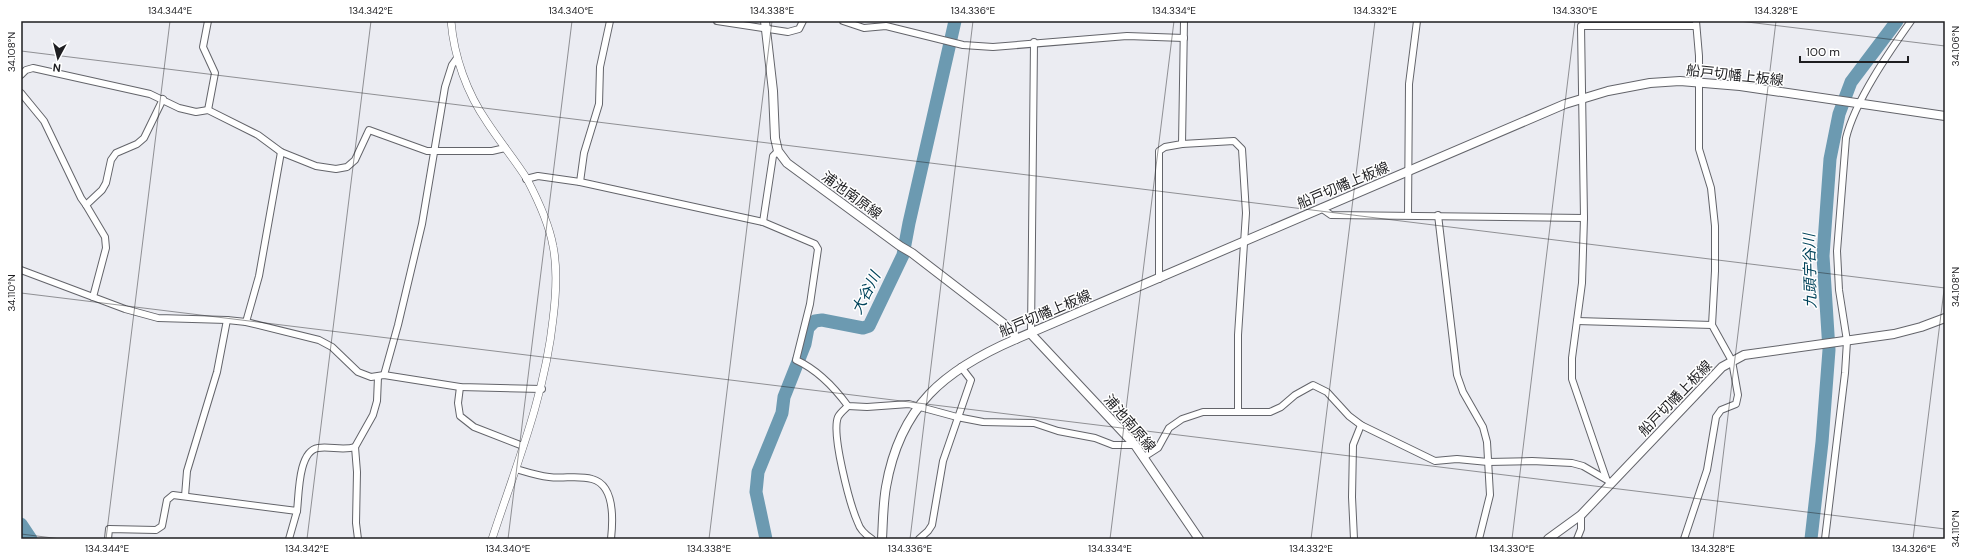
<svg xmlns="http://www.w3.org/2000/svg" width="1966" height="560" viewBox="0 0 1966 560" font-family="'DM Sans','Noto Sans JP',sans-serif">
	<style>
		.lines { fill: none; stroke-linecap: round; stroke-linejoin: round }
		.river { stroke: #6c9ab1; stroke-width: 13 }
		.minor-casing { stroke: #63646a; stroke-width: 8 }
		.tertiary-casing { stroke: #63646a; stroke-width: 8 }
		.secondary-casing { stroke: #63646a; stroke-width: 10 }
		.minor { stroke: #fff; stroke-width: 6 }
		.tertiary { stroke: #fff; stroke-width: 7 }
		.secondary { stroke: #fff; stroke-width: 8 }
		.ticks { fill: none; stroke: #1e1e21; stroke-width: 1; stroke-opacity: 0.45 }
		.labels { text-anchor: middle; dominant-baseline: central; stroke-width: 3; stroke-linejoin: round; paint-order: stroke }
		.street-label { font-size: 14px; fill: #1e1e21; stroke: #fff }
		.water-label { font-size: 15px; font-style: italic; fill: #00435b; stroke: #fff }
		.neatline { fill: none; stroke: #1e1e21; stroke-width: 1.5 }
		.ticks-label { font-size: 10px; text-anchor: middle; fill: #1e1e21 }
	</style>
	<rect width="100%" height="100%" fill="#ebecf2"/>
	<g class="lines">
		<g class="river">
			<path d="M 21,524 L 31,539"/>
			<path d="M 766,539 L 756,492 L 758,472 L 782,413 L 784,397 L 805,344 L 808,328 L 815,321 L 822,320 L 863,328 L 869,326 L 903,255 L 909,223 L 955,21"/>
			<path d="M 1811,539 L 1822,442 L 1829,350 L 1823,256 L 1830,159 L 1839,114 L 1851,82 L 1897,21"/>
		</g>
		<g class="minor-casing">
			<g id="minor">
				<path d="M 208,21 L 203,47 L 215,73 L 208,110"/>
				<path d="M 717,21 L 788,32 L 799,29 L 803,21"/>
				<path d="M 843,21 L 864,28 L 886,26 L 963,45 L 993,47 L 1127,36 L 1184,38"/>
				<path d="M 21,75 L 26,70 L 33,68 L 150,94 L 179,108 L 196,112 L 208,110 L 258,135 L 281,152 L 316,166 L 336,169 L 347,167 L 355,160 L 369,130 L 427,151 L 492,151 L 505,148"/>
				<path d="M 21,93 L 44,121 L 81,198 L 86,205"/>
				<path d="M 1182,144 L 1234,141 L 1242,149 L 1246,213 L 1238,335 L 1238,411"/>
				<path d="M 526,179 L 538,176 L 580,182 L 763,222 L 815,244 L 818,249 L 810,304 L 796,360 C 818,370 834,387 848,406 L 867,407 L 909,404 L 957,417 L 983,422 L 1034,423 L 1058,431 L 1095,438 L 1113,445 L 1135,445"/>
				<path d="M 580,182 L 584,153 L 599,104 L 600,67 L 610,21"/>
				<path d="M 1321,208 L 1331,215 L 1584,218"/>
				<path d="M 1408,215 L 1409,84 L 1417,21"/>
				<path d="M 1438,215 L 1457,375 L 1463,392 L 1483,427 L 1487,442 L 1490,495 L 1479,539"/>
				<path d="M 763,222 L 773,156 L 778,151"/>
				<path d="M 21,270 L 125,309 L 158,318 L 227,320 L 246,322 L 319,340 L 332,347 L 358,372 L 371,377 L 384,375 L 460,387 L 542,389"/>
				<path d="M 1159,279 L 1159,151 L 1165,147 L 1182,144 L 1184,21"/>
				<path d="M 93,297 L 106,248 L 105,237 L 86,205 L 102,190 L 106,183 L 111,160 L 116,153 L 137,144 L 144,138 L 163,99"/>
				<path d="M 1577,321 L 1712,325"/>
				<path d="M 246,322 L 259,276 L 281,152"/>
				<path d="M 1031,334 L 1034,42"/>
				<path d="M 384,375 L 398,325 L 422,224 L 445,87 L 452,65 L 457,58"/>
				<path d="M 460,387 L 458,403 L 460,416 L 474,427 L 523,446"/>
				<path d="M 848,406 C 845,409 840,413 838,417 C 831,434 850,505 858,523 C 860,530 866,535 872,539"/>
				<path d="M 1144,457 L 1158,448 L 1169,428 L 1182,419 L 1203,412 L 1270,412 L 1281,407 L 1295,395 L 1313,385 L 1327,392 L 1349,416 L 1361,425 L 1435,461 L 1457,459 L 1488,462 L 1532,461 L 1572,463 L 1583,466 L 1607,480"/>
				<path d="M 516,469 C 526,472 538,476 549,477 C 563,479 578,475 592,479 C 615,485 613,521 611,539"/>
				<path d="M 1606,478 L 1572,379 L 1572,358 L 1582,283 L 1584,218 L 1581,26 L 1696,26"/>
				<path d="M 185,496 L 187,471 L 217,372 L 227,320"/>
				<path d="M 108,539 L 109,529 L 156,530 L 162,526 L 167,500 L 173,495 L 297,511 C 299,495 298,451 318,448 C 330,446 343,451 355,447"/>
				<path d="M 289,539 L 297,511"/>
				<path d="M 358,539 L 356,523 L 357,472 L 355,447 L 373,415 L 377,401 L 378,377"/>
				<path d="M 919,539 L 928,531 L 932,525 L 943,461 L 971,380 L 961,367"/>
				<path d="M 1354,539 L 1352,497 L 1353,445 L 1361,425"/>
				<path d="M 1577,539 L 1581,529 L 1581,515"/>
				<path d="M 1684,539 L 1707,470 L 1716,417 L 1721,410 L 1736,404 L 1738,395 L 1732,361 L 1712,325 L 1715,271 L 1715,226 L 1711,188 L 1699,149 L 1699,56 L 1696,21"/>
				<path d="M 1825,539 L 1845,373 L 1847,341 L 1839,290 L 1837,251 L 1846,138 C 1855,101 1889,52 1911,21"/>
			</g>
		</g>
		<g class="tertiary-casing">
			<path id="tertiary" d="M 451,21 C 454,57 467,93 487,122 C 500,142 515,160 527,179 C 538,200 549,223 553,246 C 558,270 556,295 553,319 C 545,395 516,466 492,539"/>
		</g>
		<g class="secondary-casing">
			<g id="secondary">
				<path d="M 765,21 L 773,91 L 775,138 L 778,151 L 787,163 L 900,246 L 912,253 L 1012,330 L 1016,339"/>
				<path d="M 1031,334 L 1135,445 L 1199,539"/>
				<path d="M 882,539 C 883,522 883,504 886,487 C 900,406 944,370 1016,339 L 1565,104 L 1608,91 L 1650,83 L 1680,81 L 1740,86 L 1945,116"/>
				<path d="M 1548,539 L 1581,515 L 1722,367 L 1744,355 L 1894,334 L 1921,327 L 1945,318"/>
			</g>
		</g>
		<use href="#minor" class="minor"/>
		<use href="#tertiary" class="tertiary"/>
		<use href="#secondary" class="secondary"/>
	</g>
	<path class="ticks" d="M 1739,21 L 1945,46M 21,51 L 1945,288M 21,293 L 1945,529M 21,534 L 61,539M 106,539 L 170,21M 307,539 L 371,21M 508,539 L 572,21M 709,539 L 772,21M 910,539 L 973,21M 1110,539 L 1174,21M 1311,539 L 1375,21M 1512,539 L 1575,21M 1713,539 L 1776,21M 1913,539 L 1945,282"/>
	<g class="labels">
		<g class="street-label">
			<text transform="translate(1735 75) rotate(6)">船戸切幡上板線</text>
			<text transform="translate(1343 185) rotate(-23)">船戸切幡上板線</text>
			<text transform="translate(852 195) rotate(36)">浦池南原線</text>
			<text transform="translate(1045 313) rotate(-23)">船戸切幡上板線</text>
			<text transform="translate(1675 398) rotate(-46)">船戸切幡上板線</text>
			<text transform="translate(1130 423) rotate(49)">浦池南原線</text>
		</g>
		<g class="water-label">
			<text transform="translate(1810 271) rotate(-91)">九頭宇谷川</text>
			<text transform="translate(866 293) rotate(-63)">大谷川</text>
		</g>
	</g>
	<rect width="1966" height="560" fill="none" stroke="#ffffff" stroke-width="44"/>
	<g transform="translate(58 58) rotate(187)" stroke="#ffffff" stroke-width="3" paint-order="stroke">
	<path d="M0-3L7 15L0 10L-7 15Z" fill="#1e1e21"/>
	<text y="-6" font-size="11" font-weight="bold" text-anchor="middle" fill="#1e1e21">N</text>
	</g>
	<path d="M1800 56v6h108v-6" fill="none" stroke="#1e1e21" stroke-width="2"/>
	<text x="1806" y="56" font-size="12" fill="#1e1e21" stroke="#ffffff" stroke-width="3" paint-order="stroke">100 m</text>
	<rect x="22" y="22" width="1922" height="516" class="neatline"/>
	<g class="ticks-label">
		<text x="170" y="14">134.344°E</text>
		<text x="371" y="14">134.342°E</text>
		<text x="571" y="14">134.340°E</text>
		<text x="772" y="14">134.338°E</text>
		<text x="973" y="14">134.336°E</text>
		<text x="1174" y="14">134.334°E</text>
		<text x="1375" y="14">134.332°E</text>
		<text x="1575" y="14">134.330°E</text>
		<text x="1776" y="14">134.328°E</text>
		<text transform="translate(1955 46) rotate(-90)" y="4">34.106°N</text>
		<text transform="translate(11 52) rotate(-90)" y="4">34.108°N</text>
		<text transform="translate(1955 287) rotate(-90)" y="4">34.108°N</text>
		<text transform="translate(11 293) rotate(-90)" y="4">34.110°N</text>
		<text transform="translate(1955 529) rotate(-90)" y="4">34.110°N</text>
		<text x="107" y="552">134.344°E</text>
		<text x="307" y="552">134.342°E</text>
		<text x="508" y="552">134.340°E</text>
		<text x="709" y="552">134.338°E</text>
		<text x="910" y="552">134.336°E</text>
		<text x="1110" y="552">134.334°E</text>
		<text x="1311" y="552">134.332°E</text>
		<text x="1512" y="552">134.330°E</text>
		<text x="1713" y="552">134.328°E</text>
		<text x="1914" y="552">134.326°E</text>
	</g>
</svg>
